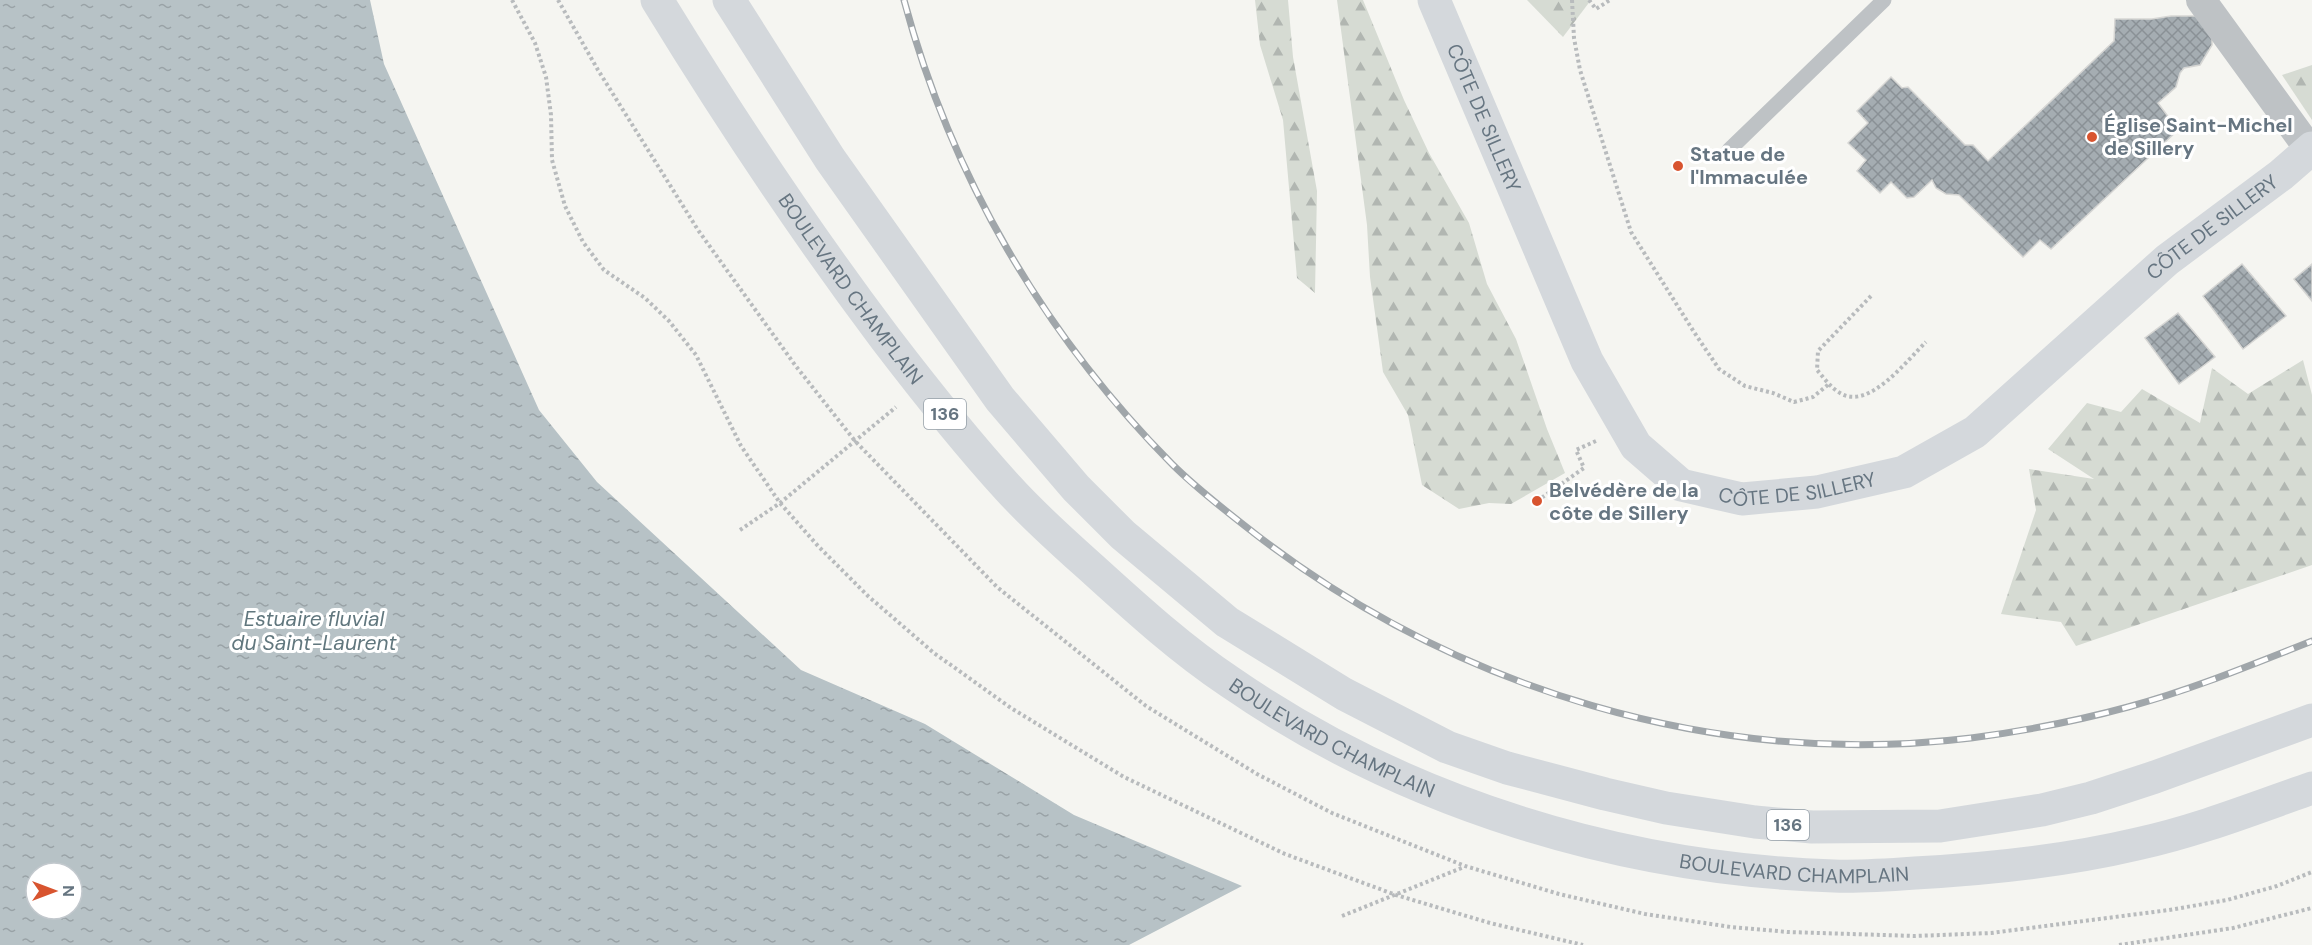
<svg xmlns="http://www.w3.org/2000/svg" width="2312" height="945" viewBox="0 0 2312 945" font-family="'DM Sans',sans-serif">
	<style>
		.forest { fill: url(#forest-firs) }
		.water { fill: url(#water-ripples); fill-rule: evenodd }
		.building { fill: url(#building-cross-hatch); stroke: #d6d6d4; stroke-width: 1.5 }
		.lines { fill: none; stroke-linecap: round; stroke-linejoin: round }
		.path { stroke: #b8bbbd; stroke-width: 4; stroke-dasharray: 3 3; stroke-linecap: butt }
		.lane { stroke: #bec2c5; stroke-width: 15 }
		.street { stroke: #bec2c5; stroke-width: 30 }
		.secondary { stroke: #d4d8dc; stroke-width: 33 }
		.primary { stroke: #d4d8dc; stroke-width: 33 }
		.rail-casing { stroke: #a0a6aa; stroke-width: 7 }
		.rail { stroke: #fff; stroke-width: 4.5; stroke-dasharray: 14; stroke-linecap: butt }
		.poi-dot { fill: #d8542f; stroke: #fff; stroke-width: 2 }
		.labels { text-anchor: middle; dominant-baseline: central; stroke-width: 6; stroke-linejoin: round; paint-order: stroke }
		.shield { fill: #fff; stroke: #949ea7; stroke-width: 1.5 }
		.shield-label { font-size: 18px; font-weight: bold; fill: #667581 }
		.street-label { font-size: 20px; fill: #667581; stroke: #fff }
		.poi-label { font-size: 20px; font-weight: bold; fill: #667581; stroke: #fff; text-anchor: start }
		.water-label { font-size: 21px; font-style: italic; fill: #61777e; stroke: #fff }
	</style>
	<defs>
		<pattern id="forest-firs" width="22" height="20" patternUnits="userSpaceOnUse" patternTransform="scale(1.5)"><rect width="22" height="20" fill="#d6dbd3"/><path d="M5 1l3.5 6h-7zM16 11l3.5 6h-7z" fill="#b1b6b1"/></pattern>
		<pattern id="water-ripples" width="26" height="14" patternUnits="userSpaceOnUse" patternTransform="scale(1.5)"><rect width="26" height="14" fill="#b7c2c6"/><path d="M2 4q2-2 4 0t4 0M15 11q2-2 4 0t4 0" fill="none" stroke="#99a2a6"/></pattern>
		<pattern id="building-cross-hatch" width="8" height="8" patternUnits="userSpaceOnUse" patternTransform="scale(1.5)"><rect width="8" height="8" fill="#a5adb2"/><path d="M0 0l8 8M0 8l8-8" fill="none" stroke="#8a9196"/></pattern>
	</defs>
	<rect width="100%" height="100%" fill="#f5f5f1"/>
	<g class="forest">
		<path d="M 1255,0 L 1288,0 L 1293,57 L 1317,191 L 1315,293 L 1297,278 L 1283,120 L 1260,45 Z"/>
		<path d="M 1337,0 L 1363,0 L 1404,100 L 1429,153 L 1469,223 L 1487,284 L 1516,339 L 1547,429 L 1565,473 L 1511,504 L 1489,503 L 1459,509 L 1422,485 L 1408,415 L 1383,372 L 1370,277 L 1367,225 Z"/>
		<path d="M 1527,0 L 1591,0 L 1563,37 Z"/>
		<path d="M 2312,65 L 2312,120 L 2282,75 Z"/>
		<path d="M 2303,360 L 2312,395 L 2312,565 L 2076,646 L 2061,622 L 2001,614 L 2036,510 L 2029,469 L 2094,479 L 2048,449 L 2087,403 L 2121,412 L 2142,389 L 2200,423 L 2212,368 L 2248,394 Z"/>
	</g>
	<path class="water" d="M 0,0 L 370,0 L 384,64 L 539,410 L 597,482 L 801,670 L 925,724 L 1074,815 L 1242,886 L 1129,945 L 0,945 ZM 36,873 L 72,873 L 72,909 L 36,909 Z"/>
	<g class="building">
		<path d="M 2171,16 L 2196,16 L 2212,38 L 2212,45 L 2200,65 L 2184,68 L 2180,73 L 2176,87 L 2158,103 L 2178,130 L 2051,249 L 2040,240 L 2023,257 L 1959,195 L 1946,194 L 1936,188 L 1932,180 L 1914,197 L 1907,198 L 1891,182 L 1880,193 L 1857,171 L 1866,160 L 1848,143 L 1868,123 L 1857,111 L 1891,77 L 1902,88 L 1908,87 L 1965,145 L 1973,145 L 1988,161 L 2114,41 L 2115,19 L 2152,19 Z"/>
		<path d="M 2242,264 L 2286,316 L 2243,349 L 2203,296 Z"/>
		<path d="M 2312,264 L 2312,301 L 2294,279 Z"/>
		<path d="M 2178,313 L 2215,357 L 2179,384 L 2145,338 Z"/>
	</g>
	<g class="lines">
		<g class="path">
			<path d="M 512,0 L 535,43 L 546,77 L 551,115 L 552,160 L 565,206 L 583,242 L 604,270 L 645,298 L 669,321 L 696,355 L 741,446 L 780,503 L 818,546 L 868,596 L 934,653 L 1011,708 L 1124,777 L 1285,854 L 1396,895 L 1490,923 L 1583,945"/>
			<path d="M 558,0 L 598,70 L 698,230 L 795,365 L 855,441 L 997,587 L 1146,706 L 1257,774 L 1332,813 L 1465,866 L 1559,894 L 1645,914 L 1731,927 L 1788,932 L 1915,936 L 1991,933 L 2169,910 L 2227,900 L 2277,886 L 2312,872"/>
			<path d="M 1572,0 L 1574,38 L 1580,70 L 1631,232 L 1694,332 L 1719,369 L 1745,386 L 1773,393 L 1794,402 L 1813,397 L 1829,384"/>
			<path d="M 1589,0 L 1596,9 L 1610,0"/>
			<path d="M 1871,296 L 1818,351 L 1817,370 C 1824,378 1831,388 1840,393 C 1869,411 1907,360 1926,342"/>
			<path d="M 1537,501 L 1584,468 L 1576,450 L 1596,441"/>
			<path d="M 740,530 L 780,503 L 896,407"/>
			<path d="M 1342,916 L 1464,867"/>
			<path d="M 2119,945 L 2233,928 L 2312,908"/>
		</g>
		<path class="lane" d="M 1729,150 L 1884,0"/>
		<path class="street" d="M 2201,0 L 2310,150"/>
		<path class="secondary" id="s1" d="M 1434,0 L 1587,361 L 1636,446 L 1681,485 L 1742,499 L 1817,492 L 1904,472 L 1975,432 L 2167,260 L 2281,175 L 2312,148"/>
		<g class="primary">
			<path id="s2" d="M 657,0 C 728,116 803,229 885,338 C 924,389 964,440 1008,488 C 1035,518 1066,545 1096,572 C 1139,611 1182,650 1230,682 C 1405,803 1621,869 1834,876 C 1861,877 1888,875 1915,873 C 1989,869 2065,861 2137,844 C 2197,831 2255,808 2312,788"/>
			<path d="M 729,0 L 830,159 L 1000,399 L 1076,488 L 1123,535 L 1227,622 L 1344,694 L 1447,747 L 1507,768 L 1605,794 L 1666,808 L 1755,822 L 1812,827 L 1940,826 L 2042,810 L 2091,798 L 2155,777 L 2312,720"/>
		</g>
		<g class="rail-casing">
			<path id="rail" d="M 904,0 C 951,176 1044,335 1172,464 C 1197,489 1226,511 1254,533 C 1455,689 1716,769 1971,738 C 2024,731 2077,721 2128,707 C 2191,690 2251,665 2312,641"/>
		</g>
		<use href="#rail" class="rail"/>
	</g>
	<g class="poi-dot">
		<circle cx="2092" cy="137" r="6"/>
		<circle cx="1678" cy="166" r="6"/>
		<circle cx="1537" cy="501" r="6"/>
	</g>
	<g class="labels">
		<g class="shield">
			<rect x="924" y="399" width="42" height="30" rx="4.5"/>
			<rect x="1767" y="810" width="42" height="30" rx="4.5"/>
		</g>
		<g class="shield-label">
			<text x="945" y="414">136</text>
			<text x="1788" y="825">136</text>
		</g>
		<g class="street-label">
			<text stroke="none"><textPath href="#s1" startOffset="128">CÔTE DE SILLERY</textPath></text>
			<text stroke="none"><textPath href="#s1" startOffset="1172">CÔTE DE SILLERY</textPath></text>
			<text stroke="none"><textPath href="#s2" startOffset="348">BOULEVARD CHAMPLAIN</textPath></text>
			<text stroke="none"><textPath href="#s1" startOffset="668">CÔTE DE SILLERY</textPath></text>
			<text stroke="none"><textPath href="#s2" startOffset="1014">BOULEVARD CHAMPLAIN</textPath></text>
			<text stroke="none"><textPath href="#s2" startOffset="1500">BOULEVARD CHAMPLAIN</textPath></text>
		</g>
		<g class="poi-label">
			<text x="2104" y="125">Église Saint-Michel<tspan x="2104" dy="23">de Sillery</tspan></text>
			<text x="1690" y="154">Statue de<tspan x="1690" dy="23">l'Immaculée</tspan></text>
			<text x="1549" y="490">Belvédère de la<tspan x="1549" dy="23">côte de Sillery</tspan></text>
		</g>
		<g class="water-label">
			<text x="314" y="619">Estuaire fluvial<tspan x="314" dy="24">du Saint-Laurent</tspan></text>
		</g>
	</g>
	<g transform="translate(54 891) rotate(90)"><circle r="28" fill="#ffffff" stroke="#c2c8cd" stroke-width="1.5"/>
	<path d="M0-4.5L10 22L0 15L-10 22Z" fill="#d8542f"/>
	<text y="-9" font-size="16" font-weight="bold" text-anchor="middle" fill="#667581">N</text>
	</g>
</svg>
